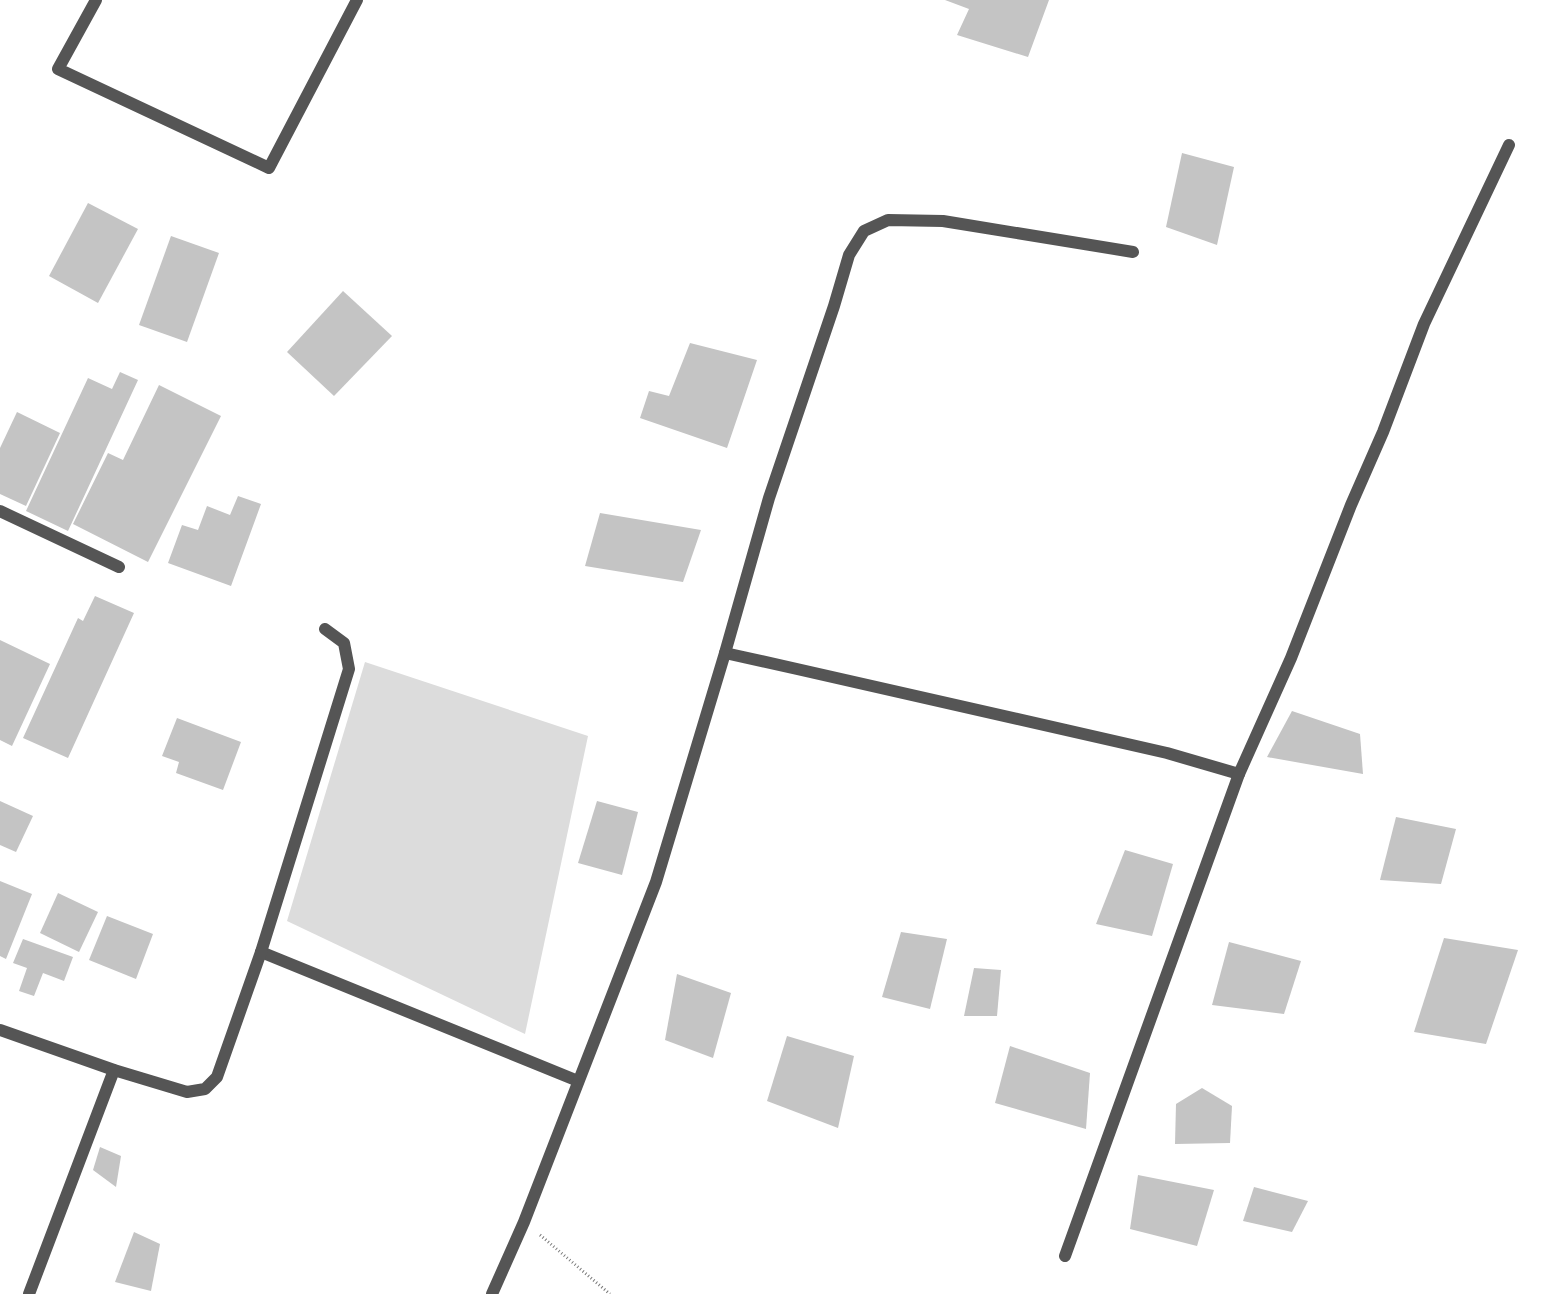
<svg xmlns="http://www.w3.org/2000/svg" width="1541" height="1294" viewBox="0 0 1541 1294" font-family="'PT Sans Narrow',sans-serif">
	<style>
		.green { fill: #dcdcdc }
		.building { fill: #c4c4c4 }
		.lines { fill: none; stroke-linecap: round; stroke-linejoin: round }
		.path { stroke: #777; stroke-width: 3; stroke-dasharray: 1 2.5; stroke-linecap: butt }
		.minor { stroke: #555; stroke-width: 12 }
	</style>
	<rect width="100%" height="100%" fill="#fff"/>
	<path class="green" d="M 365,662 L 588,736 L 525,1034 L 287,921 Z"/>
	<g class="building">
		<path d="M 945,0 L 1049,0 L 1028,57 L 957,35 L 969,9 Z"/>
		<path d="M 1182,153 L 1234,167 L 1217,245 L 1166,227 Z"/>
		<path d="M 88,203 L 138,229 L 98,303 L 49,276 Z"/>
		<path d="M 171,236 L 219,253 L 187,342 L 139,325 Z"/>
		<path d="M 343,291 L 392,336 L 334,396 L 287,352 Z"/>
		<path d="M 690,343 L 757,360 L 727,448 L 640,418 L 649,391 L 669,396 Z"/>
		<path d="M 120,372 L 138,380 L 68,531 L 26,511 L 88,378 L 112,389 Z"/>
		<path d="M 159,385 L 221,416 L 148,562 L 73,524 L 108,453 L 123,460 Z"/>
		<path d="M 17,412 L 60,433 L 26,506 L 0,494 L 0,448 Z"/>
		<path d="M 238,496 L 261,504 L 231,586 L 168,563 L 182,525 L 198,530 L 207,506 L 230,515 Z"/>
		<path d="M 600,513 L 701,530 L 683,582 L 585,566 Z"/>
		<path d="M 95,596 L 134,613 L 68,758 L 23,738 L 78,618 L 83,621 Z"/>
		<path d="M 0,640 L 50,664 L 12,746 L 0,740 Z"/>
		<path d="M 1292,711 L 1360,734 L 1363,774 L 1267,757 Z"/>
		<path d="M 177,718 L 241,742 L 223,790 L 176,773 L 179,762 L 162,756 Z"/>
		<path d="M 0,801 L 33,816 L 16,852 L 0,845 Z"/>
		<path d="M 597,801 L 638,812 L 622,875 L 578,863 Z"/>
		<path d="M 1396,817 L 1456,829 L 1441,884 L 1380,880 Z"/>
		<path d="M 1125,850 L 1173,864 L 1152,936 L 1096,924 Z"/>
		<path d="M 0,881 L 32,894 L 6,959 L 0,956 Z"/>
		<path d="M 58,893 L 98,912 L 79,952 L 40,933 Z"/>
		<path d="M 107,916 L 153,934 L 136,979 L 89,960 Z"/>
		<path d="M 901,932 L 947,939 L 930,1009 L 882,997 Z"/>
		<path d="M 1444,938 L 1518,950 L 1486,1044 L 1414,1032 Z"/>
		<path d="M 23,939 L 73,957 L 64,981 L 43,973 L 34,996 L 19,991 L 27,968 L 13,963 Z"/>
		<path d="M 1229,942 L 1301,961 L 1284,1014 L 1212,1005 Z"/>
		<path d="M 974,968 L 1001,970 L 997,1016 L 964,1016 Z"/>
		<path d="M 677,974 L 731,993 L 713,1058 L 665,1040 Z"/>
		<path d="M 787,1036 L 854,1056 L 838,1128 L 767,1101 Z"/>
		<path d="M 1010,1046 L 1090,1073 L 1086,1129 L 995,1103 Z"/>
		<path d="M 1202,1088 L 1232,1106 L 1230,1143 L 1175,1144 L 1176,1104 Z"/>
		<path d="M 100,1147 L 121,1156 L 116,1187 L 93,1170 Z"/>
		<path d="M 1138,1175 L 1214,1190 L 1197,1246 L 1130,1229 Z"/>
		<path d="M 1254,1187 L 1308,1201 L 1292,1232 L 1243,1221 Z"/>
		<path d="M 134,1232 L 160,1244 L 151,1291 L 115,1282 Z"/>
	</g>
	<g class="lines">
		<path class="path" d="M 540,1235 L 610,1294"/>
		<g class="minor">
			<path d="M 96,0 L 58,69 L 269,168 L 357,0"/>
			<path d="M 0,511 L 119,567"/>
			<path d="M 725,653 L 797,669 L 1167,753 L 1239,774 L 1291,658 L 1351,505 L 1383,432 L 1424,324 L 1509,145"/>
			<path d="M 261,952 L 578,1081"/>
			<path d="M 0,1030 L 114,1070 L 187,1092 L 205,1089 L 217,1077 L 261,952 L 349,669 L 344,643 L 325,629"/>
			<path d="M 1065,1256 L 1239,774"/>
			<path d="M 29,1294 L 114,1070"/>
			<path d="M 492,1294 L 524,1222 L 656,882 L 725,653 L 769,498 L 834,306 L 849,255 L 864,231 L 888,220 L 943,221 L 1133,252"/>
		</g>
	</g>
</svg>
